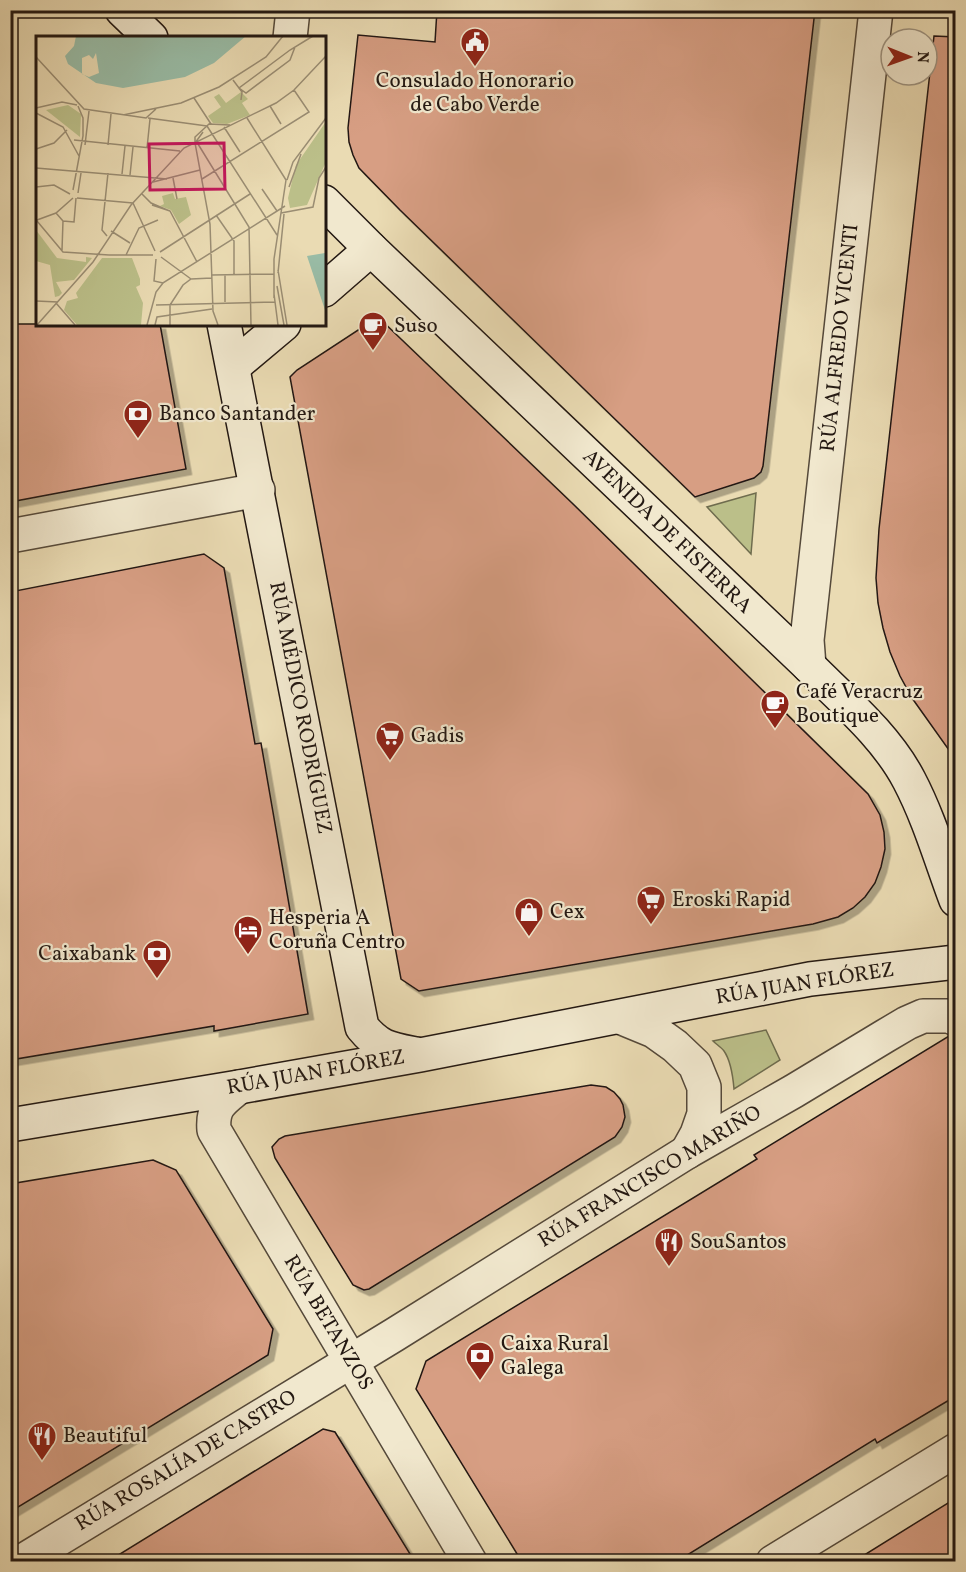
<svg xmlns="http://www.w3.org/2000/svg" width="966" height="1572" viewBox="0 0 966 1572" font-family="Vollkorn,serif">
	<style>
		.green { fill: #bbbf89; stroke: #6f6c4e; stroke-width: 1.5 }
		.building { fill: #d79e83; stroke: #231812; stroke-width: 1.5; filter: url(#shadow) }
		.lines { fill: none; stroke-linecap: round; stroke-linejoin: round }
		.street-casing { stroke: #55493a; stroke-width: 36 }
		.secondary-casing { stroke: #231812; stroke-width: 36 }
		.street { stroke: #f1e8ce; stroke-width: 33 }
		.secondary { stroke: #f1e8ce; stroke-width: 33 }
		.labels { text-anchor: middle; dominant-baseline: central; stroke-width: 4.5; stroke-linejoin: round; paint-order: stroke }
		.poi-label { font-size: 21px; fill: #231812; stroke: #f1e8ce; text-anchor: start }
		.street-label { font-size: 21px; fill: #231812; stroke: #f1e8ce }
		.inset-road { fill: none; stroke: #9a8d73; stroke-width: 1.5 }
		.view { fill: #c2185b; fill-opacity: 0.15; stroke: #c2185b; stroke-width: 3 }
		.inset-edge { fill: none; stroke: #231812; stroke-width: 3 }
	</style>
	<defs>
		<filter id="shadow"><feDropShadow dx="5.5" dy="5.5" stdDeviation="0" flood-color="#0004"/></filter>
	</defs>
	<rect width="100%" height="100%" fill="#eadbb3"/>
	<filter id="stains"><feTurbulence type="fractalNoise" baseFrequency=".00333" numOctaves="4"/><feColorMatrix values="0 0 0 0 .2 0 0 0 0 .09 0 0 0 0 .02 0 0 0 .5 -.17"/></filter>
	<radialGradient id="worn" r=".72"><stop offset=".6" stop-color="#630" stop-opacity="0"/><stop offset="1" stop-color="#630" stop-opacity=".3"/></radialGradient>
	<g class="green">
		<path d="M 756,493 L 751,554 L 707,507 Z"/>
		<path d="M 766,1030 L 780,1060 L 734,1089 C 733,1077 731,1061 724,1051 C 721,1047 716,1044 713,1041 Z"/>
	</g>
	<g class="building">
		<path d="M 437,10 L 815,10 L 763,466 L 761,472 L 754,478 L 695,497 L 400,210 L 359,168 L 353,155 L 349,142 L 348,128 L 358,35 L 435,42 Z"/>
		<path d="M 934,36 L 956,37 L 956,760 L 912,698 L 900,676 L 890,652 L 883,628 L 878,603 L 876,578 L 879,529 Z"/>
		<path d="M 378,317 L 572,503 L 868,794 L 880,815 L 884,832 L 885,849 L 881,867 L 875,883 L 865,897 L 853,908 L 838,917 L 813,924 L 419,991 L 401,979 L 290,377 L 297,370 Z"/>
		<path d="M 10,324 L 160,324 L 186,469 L 10,502 Z"/>
		<path d="M 204,554 L 224,568 L 255,744 L 261,743 L 308,1014 L 214,1031 L 214,1026 L 10,1060 L 10,592 Z"/>
		<path d="M 949,1036 L 956,1037 L 956,1396 L 877,1443 L 875,1439 L 676,1562 L 522,1562 L 416,1389 L 426,1361 L 757,1159 L 754,1155 Z"/>
		<path d="M 591,1085 L 606,1087 L 614,1092 L 620,1099 L 623,1105 L 625,1117 L 622,1127 L 615,1137 L 369,1289 L 364,1290 L 353,1285 L 275,1158 L 272,1147 L 279,1139 L 285,1136 Z"/>
		<path d="M 153,1160 L 176,1170 L 273,1329 L 268,1355 L 10,1512 L 10,1184 Z"/>
		<path d="M 323,1429 L 335,1432 L 415,1562 L 107,1562 Z"/>
		<path d="M 956,1498 L 956,1562 L 853,1562 Z"/>
	</g>
	<g class="lines">
		<g class="street-casing">
			<g id="street">
				<path d="M 290,38 L 293,10"/>
				<path d="M 10,536 L 258,490"/>
				<path d="M 809,666 L 807,640 L 876,10"/>
				<path d="M 620,1017 L 654,1031 L 675,1046 L 695,1065 L 704,1087 L 704,1114 L 697,1134 L 687,1152"/>
				<path d="M 239,1087 C 222,1101 212,1106 214,1130 L 470,1562"/>
				<path d="M 21,1562 L 394,1335 L 687,1152 L 794,1091 L 885,1036 L 907,1023 L 923,1016 L 949,1016 L 956,1019"/>
				<path d="M 773,1562 L 956,1450"/>
			</g>
		</g>
		<g class="secondary-casing">
			<g id="secondary">
				<path d="M 122,10 L 151,38"/>
				<path d="M 324,202 L 371,249 L 809,666 C 844,701 886,736 909,780 C 929,818 941,860 956,900"/>
				<path d="M 324,290 L 371,249"/>
				<path d="M 224,324 L 362,1027 C 379,1048 390,1049 416,1054"/>
				<path d="M 234,366 L 284,324"/>
				<path d="M 10,1125 L 239,1087 L 420,1055 L 810,979 L 956,962"/>
			</g>
		</g>
		<use href="#street" class="street"/>
		<use href="#secondary" class="secondary"/>
	</g>
	<defs>
		<g id="civic-pin" transform="scale(1.5)"><path d="M0 17L-7.5 6A9.5 9.5 0 1 1 7.5 6Z" fill="#8f2418" stroke="#f1e8ce"/><path d="M-.6-6.5H3V-4.5H.6V-3L4-1V1h2V6H-6V1h2V-1L-.6-3ZM-1.2 2.5V6h2.4V2.5Z" fill="#fff"/></g>
		<g id="cafe-pin" transform="scale(1.5)"><path d="M0 17L-7.5 6A9.5 9.5 0 1 1 7.5 6Z" fill="#8f2418" stroke="#f1e8ce"/><path d="M-5.5-4.5H6V0H3Q3 3.5 0 3.5H-2.5Q-5.5 3.5-5.5 0ZM3-3.2v2h1.7v-2ZM-6 4.5H4V6H-6Z" fill="#fff"/></g>
		<g id="bank-pin" transform="scale(1.5)"><path d="M0 17L-7.5 6A9.5 9.5 0 1 1 7.5 6Z" fill="#8f2418" stroke="#f1e8ce"/><path d="M-6-4H6V4H-6ZM0-2.3a2.3 2.3 0 1 0 0 4.6a2.3 2.3 0 1 0 0-4.6Z" fill="#fff"/></g>
		<g id="supermarket-pin" transform="scale(1.5)"><path d="M0 17L-7.5 6A9.5 9.5 0 1 1 7.5 6Z" fill="#8f2418" stroke="#f1e8ce"/><path d="M-6-5.5h2.5l.6 2H6L4.5 2H-2.5L-4.4-4H-6ZM-1.5 3.2a1.3 1.3 0 1 0 .1 0ZM3 3.2a1.3 1.3 0 1 0 .1 0Z" fill="#fff"/></g>
		<g id="shop-pin" transform="scale(1.5)"><path d="M0 17L-7.5 6A9.5 9.5 0 1 1 7.5 6Z" fill="#8f2418" stroke="#f1e8ce"/><path d="M-5-2.5h2.3a2.7 3.5 0 0 1 5.4 0H5L5.5 6h-11ZM-1.5-2.5h3a1.5 2.3 0 0 0-3 0Z" fill="#fff"/></g>
		<g id="hotel-pin" transform="scale(1.5)"><path d="M0 17L-7.5 6A9.5 9.5 0 1 1 7.5 6Z" fill="#8f2418" stroke="#f1e8ce"/><path d="M-6-4.5h1.5V1H6V5H4.5V3h-9V5H-6ZM-4 0a1.8 1.8 0 1 1 3.6 0ZM.5 0V-2.5h3Q6-2.5 6 0Z" fill="#fff"/></g>
		<g id="restaurant-pin" transform="scale(1.5)"><path d="M0 17L-7.5 6A9.5 9.5 0 1 1 7.5 6Z" fill="#8f2418" stroke="#f1e8ce"/><path d="M-5-6h1v4h1v-4h1v4h1v-4h1v5L-1.5 .5V6h-2V.5L-5-1ZM5-6V6H3V1.5H1.5Q1.5-4 5-6Z" fill="#fff"/></g>
	</defs>
	<g fill-rule="evenodd">
		<use href="#civic-pin" x="475" y="42"/>
		<use href="#cafe-pin" x="373" y="326"/>
		<use href="#bank-pin" x="138" y="414"/>
		<use href="#cafe-pin" x="775" y="704"/>
		<use href="#supermarket-pin" x="390" y="736"/>
		<use href="#supermarket-pin" x="651" y="900"/>
		<use href="#shop-pin" x="529" y="912"/>
		<use href="#hotel-pin" x="248" y="930"/>
		<use href="#bank-pin" x="157" y="954"/>
		<use href="#restaurant-pin" x="669" y="1242"/>
		<use href="#bank-pin" x="480" y="1356"/>
		<use href="#restaurant-pin" x="42" y="1436"/>
	</g>
	<g class="labels">
		<g class="poi-label">
			<text x="475" y="81" text-anchor="middle">Consulado Honorario<tspan x="475" dy="24">de Cabo Verde</tspan></text>
			<text x="394" y="326">Suso</text>
			<text x="159" y="414">Banco Santander</text>
			<text x="796" y="692">Café Veracruz<tspan x="796" dy="24">Boutique</tspan></text>
			<text x="411" y="736">Gadis</text>
			<text x="672" y="900">Eroski Rapid</text>
			<text x="550" y="912">Cex</text>
			<text x="269" y="918">Hesperia A<tspan x="269" dy="24">Coruña Centro</tspan></text>
			<text x="136" y="954" text-anchor="end">Caixabank</text>
			<text x="690" y="1242">SouSantos</text>
			<text x="501" y="1344">Caixa Rural<tspan x="501" dy="24">Galega</tspan></text>
			<text x="63" y="1436">Beautiful</text>
		</g>
		<g class="street-label">
			<text transform="translate(840 338) rotate(-84)">RÚA ALFREDO VICENTI</text>
			<text transform="translate(667 532) rotate(44)">AVENIDA DE FISTERRA</text>
			<text transform="translate(300 708) rotate(79)">RÚA MÉDICO RODRÍGUEZ</text>
			<text transform="translate(805 984) rotate(-9)">RÚA JUAN FLÓREZ</text>
			<text transform="translate(316 1073) rotate(-10)">RÚA JUAN FLÓREZ</text>
			<text transform="translate(650 1177) rotate(-31)">RÚA FRANCISCO MARIÑO</text>
			<text transform="translate(328 1323) rotate(59)">RÚA BETANZOS</text>
			<text transform="translate(186 1461) rotate(-31)">RÚA ROSALÍA DE CASTRO</text>
		</g>
	</g>
	<g transform="translate(36 36)">
		<rect width="290" height="290" fill="#eadbb3"/>
		<path d="M 205,56 L 212,63 L 206,67 L 214,79 L 191,88 L 177,87 L 172,80 L 185,71 L 178,61 L 183,58 L 190,67 ZM 32,69 L 45,78 L 44,101 L 10,74 ZM 289,87 L 289,128 L 271,169 L 254,172 L 252,162 L 260,129 ZM 137,157 L 139,163 L 150,161 L 155,179 L 143,188 L 135,174 L 124,170 L 128,168 L 126,160 ZM 0,194 L 21,222 L 50,226 L 50,221 L 56,222 L 38,244 L 20,246 L 26,257 L 23,260 L 19,261 L 14,229 L 0,225 ZM 66,222 L 96,222 L 104,243 L 104,249 L 100,251 L 107,267 L 105,289 L 41,289 L 28,274 L 31,265 L 42,262 L 40,257 Z" fill="#bbbf89"/>
		<path d="M 40,0 L 172,1 L 210,0 L 178,27 L 149,41 L 87,52 L 60,47 L 32,28 L 29,20 L 38,10 ZM 60,17 L 63,37 L 53,41 L 46,38 L 46,22 L 53,19 L 57,23 ZM 289,217 L 290,217 L 289,274 L 271,220 Z" fill="#99bca6" fill-rule="evenodd"/>
		<path class="inset-road" d="M 259,11 L 254,24 L 210,57 L 203,52 L 254,14 L 277,0M 0,21 L 48,73 L 110,82 L 120,73M 197,44 L 206,56 L 205,64M 158,62 L 175,88M 234,70 L 245,88M 0,72 L 26,66 L 41,69M 0,77 L 27,91 L 43,120M 87,79 L 145,67 L 183,51 L 230,21 L 247,0M 112,82 L 171,90M 211,82 L 250,144 L 238,223 L 238,262M 171,90 L 241,199M 188,91 L 204,116M 167,96 L 159,107 L 174,188 L 177,275 L 182,289M 38,104 L 144,115M 159,107 L 159,101 L 173,88 L 194,89M 162,108 L 213,191 L 215,289M 49,109 L 53,75M 72,109 L 75,78M 111,112 L 114,83M 0,113 L 18,107 L 31,94M 0,132 L 131,143M 86,138 L 89,110M 94,139 L 97,111M 137,142 L 141,163M 166,143 L 273,76 L 258,54M 251,144 L 257,126 L 290,82M 117,146 L 164,134M 0,151 L 18,149 L 34,158M 253,151 L 265,118M 226,153 L 241,175M 37,154 L 47,100 L 47,82 L 42,70M 42,157 L 45,137M 106,158 L 115,167 L 134,175 L 161,226M 41,162 L 97,167M 97,167 L 119,215M 116,169 L 134,175M 20,177 L 27,185 L 38,186 L 40,162M 245,177 L 277,171 L 283,142 L 290,131M 180,179 L 198,205 L 198,239M 1,184 L 20,177 L 37,162M 1,185 L 27,216 L 73,219M 75,195 L 94,207M 71,200 L 66,194 L 72,137M 26,214 L 27,185M 124,216 L 214,158M 73,219 L 117,219M 90,219 L 103,192 L 122,184M 125,221 L 155,243M 120,223 L 118,245 L 127,247 L 249,170M 242,234 L 251,289M 242,237 L 248,178M 176,239 L 238,238M 189,239 L 189,266M 241,250 L 248,289M 238,258 L 242,289M 0,265 L 22,266M 20,267 L 39,289M 120,269 L 239,266M 1,289 L 57,226 L 95,169 L 148,112 L 240,67 L 258,54 L 290,20M 111,289 L 120,256 L 127,247M 119,289 L 121,281 L 176,273M 134,289 L 134,269 L 147,249 L 155,243 L 176,242"/>
		<path class="view" d="M 188,107 L 189,153 L 114,154 L 113,108 Z"/>
		<rect width="290" height="290" class="inset-edge"/>
	</g>
	<rect width="966" height="1572" fill="none" stroke="#eadbb3" stroke-width="36"/>
	<rect x="12" y="12" width="942" height="1548" fill="none" stroke="#231812" stroke-width="3"/>
	<rect x="18" y="18" width="930" height="1536" fill="none" stroke="#231812" stroke-width="1.5"/>
	<g transform="translate(909 57) rotate(91)"><circle r="28" fill="#f1e8ce" stroke="#9f9583" stroke-width="1.5"/>
	<path d="M0-4.5L10 22L0 15L-10 22Z" fill="#8f2418"/>
	<text y="-9" font-size="16" font-weight="bold" text-anchor="middle" fill="#231812">N</text>
	</g>
	<rect width="100%" height="100%" filter="url(#stains)"/>
	<rect width="100%" height="100%" fill="url(#worn)"/>
</svg>
